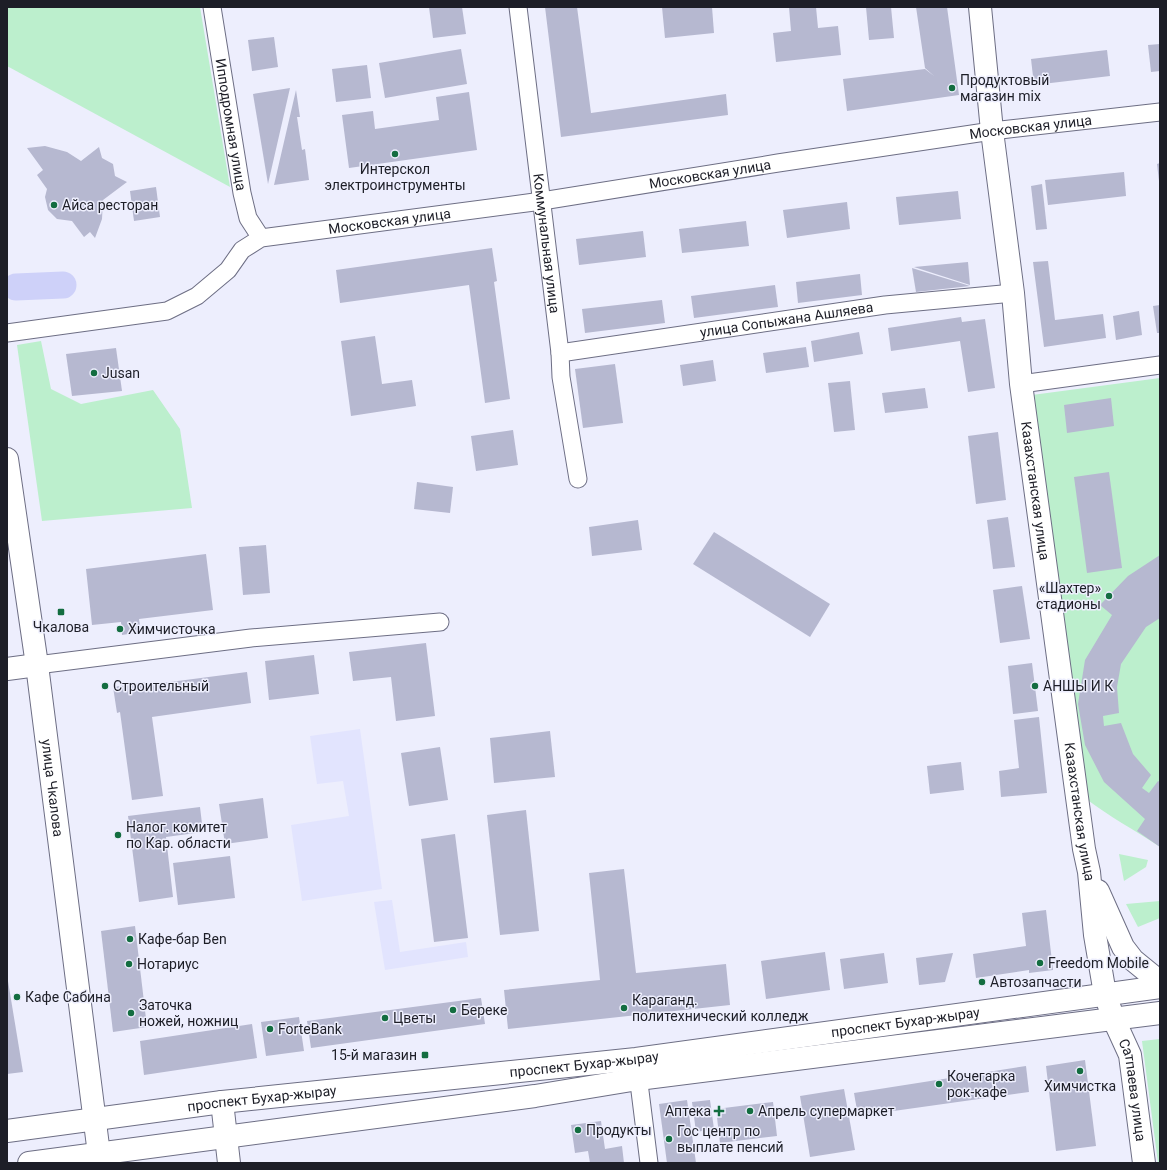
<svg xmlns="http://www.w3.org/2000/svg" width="1167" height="1170" viewBox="0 0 1167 1170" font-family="Roboto,sans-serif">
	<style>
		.built { fill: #e2e4fe }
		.green { fill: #bcefcd }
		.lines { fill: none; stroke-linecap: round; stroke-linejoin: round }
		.river { stroke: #ced1f9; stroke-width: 27 }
		.building { fill: #b6b8d0 }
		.minor-casing { stroke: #6d6e84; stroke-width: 19 }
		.major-casing { stroke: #6d6e84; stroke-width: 24 }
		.minor { stroke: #fff; stroke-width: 17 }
		.major { stroke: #fff; stroke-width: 22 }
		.poi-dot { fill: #136d40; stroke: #edeefd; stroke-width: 1.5 }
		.labels { text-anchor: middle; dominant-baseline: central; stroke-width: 3; stroke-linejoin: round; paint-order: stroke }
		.poi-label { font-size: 14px; fill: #1d1e27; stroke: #edeefd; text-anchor: start }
		.street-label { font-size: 14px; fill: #1d1e27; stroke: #edeefd }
	</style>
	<rect width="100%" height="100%" fill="#edeefd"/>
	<g class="built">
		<path d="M 360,729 L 382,889 L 302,901 L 291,825 L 349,816 L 343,781 L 317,784 L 310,736 Z"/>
		<path d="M 392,900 L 400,952 L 466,942 L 468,957 L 385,970 L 374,902 Z"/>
	</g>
	<g class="green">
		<path d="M 7,7 L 200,7 L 230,187 L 7,66 Z"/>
		<path d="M 41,341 L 51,389 L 81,404 L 153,390 L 180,429 L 192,508 L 42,521 L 17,345 Z"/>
		<path d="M 1160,378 L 1160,847 C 1135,830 1108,816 1085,798 L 1032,395 Z"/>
		<path d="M 1119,854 L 1148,860 L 1146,867 L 1124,881 Z"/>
		<path d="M 1160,901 L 1160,918 L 1138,927 L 1126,904 Z"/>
		<path d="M 1160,1039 L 1160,1163 L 1158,1163 L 1142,1041 Z"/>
	</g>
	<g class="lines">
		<path class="river" d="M 16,287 L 63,285"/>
	</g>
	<g class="building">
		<path d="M 429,7 L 462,7 L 466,34 L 433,38 Z"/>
		<path d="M 545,7 L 577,7 L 591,113 L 726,94 L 728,115 L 561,137 Z"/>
		<path d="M 662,7 L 712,7 L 714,33 L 665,38 Z"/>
		<path d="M 789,7 L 816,7 L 818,28 L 838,26 L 841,55 L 776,62 L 773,33 L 791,31 Z"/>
		<path d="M 866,7 L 891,7 L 894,38 L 869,40 Z"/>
		<path d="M 916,7 L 947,7 L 959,95 L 847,111 L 843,79 L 925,69 L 934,76 L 925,68 Z"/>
		<path d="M 274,37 L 278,67 L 252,71 L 248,40 Z"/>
		<path d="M 1160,44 L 1160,71 L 1151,72 L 1148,45 Z"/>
		<path d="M 461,49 L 467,84 L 385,98 L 379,63 Z"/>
		<path d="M 1107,50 L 1110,76 L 1034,85 L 1031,59 Z"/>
		<path d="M 367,65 L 371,98 L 336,102 L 332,69 Z"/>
		<path d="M 290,88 L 268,184 L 253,94 Z"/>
		<path d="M 296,90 L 300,117 L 297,117 L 302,150 L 305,149 L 309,180 L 274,185 Z"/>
		<path d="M 469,92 L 477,150 L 349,168 L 342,115 L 373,111 L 375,129 L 439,120 L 436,97 Z"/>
		<path d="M 45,146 L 67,152 L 81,161 L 99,147 L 102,158 L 113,164 L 115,176 L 127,182 L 103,200 L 102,219 L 95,238 L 90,232 L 84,237 L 72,221 L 57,219 L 48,210 L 45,197 L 47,189 L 37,175 L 43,170 L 27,148 Z"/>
		<path d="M 1160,163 L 1160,181 L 1159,181 L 1157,164 Z"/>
		<path d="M 1124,172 L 1126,196 L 1048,205 L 1045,180 Z"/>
		<path d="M 1042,184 L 1047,229 L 1036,230 L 1031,186 Z"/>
		<path d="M 156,187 L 160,217 L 134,221 L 130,191 Z"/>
		<path d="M 958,191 L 961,219 L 899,225 L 896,197 Z"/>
		<path d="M 847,202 L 850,229 L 787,238 L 783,210 Z"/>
		<path d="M 746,221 L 749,246 L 682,253 L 679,229 Z"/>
		<path d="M 643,231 L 646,257 L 579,265 L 576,239 Z"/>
		<path d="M 492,248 L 497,281 L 494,282 L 510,399 L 485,403 L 469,285 L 340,303 L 336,270 Z"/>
		<path d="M 1048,261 L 1055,320 L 1103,314 L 1106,338 L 1044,347 L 1033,262 Z"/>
		<path d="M 968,262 L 970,285 L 914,267 Z"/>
		<path d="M 912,268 L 970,286 L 916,292 Z"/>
		<path d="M 860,274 L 862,295 L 798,303 L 796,282 Z"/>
		<path d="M 775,285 L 778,307 L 694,318 L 691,296 Z"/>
		<path d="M 662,300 L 665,323 L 585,333 L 582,309 Z"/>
		<path d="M 1160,305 L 1160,333 L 1157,333 L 1153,306 Z"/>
		<path d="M 1139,311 L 1142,335 L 1116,340 L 1113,316 Z"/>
		<path d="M 961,317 L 962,322 L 985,319 L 995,388 L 968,392 L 960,341 L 891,351 L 888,328 Z"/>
		<path d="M 859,332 L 863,354 L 814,362 L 811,341 Z"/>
		<path d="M 375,336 L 382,384 L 412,380 L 416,406 L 351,416 L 341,341 Z"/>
		<path d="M 806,347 L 809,367 L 766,373 L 763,353 Z"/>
		<path d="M 116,348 L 122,391 L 72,396 L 66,354 Z"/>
		<path d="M 713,360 L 716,381 L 683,386 L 680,365 Z"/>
		<path d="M 615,364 L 623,423 L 583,428 L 575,369 Z"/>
		<path d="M 850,381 L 855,430 L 834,432 L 828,383 Z"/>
		<path d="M 925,388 L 928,408 L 885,413 L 882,393 Z"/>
		<path d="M 1111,398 L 1114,426 L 1067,433 L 1064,405 Z"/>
		<path d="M 513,430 L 518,465 L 476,471 L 471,436 Z"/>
		<path d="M 998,432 L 1006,500 L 976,504 L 968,436 Z"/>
		<path d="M 1109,472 L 1122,568 L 1087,573 L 1074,477 Z"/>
		<path d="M 417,482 L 453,487 L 450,513 L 414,509 Z"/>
		<path d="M 1008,517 L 1015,567 L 993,569 L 987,520 Z"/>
		<path d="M 638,520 L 642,550 L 592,556 L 589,527 Z"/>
		<path d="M 714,532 L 830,604 L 810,637 L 693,564 Z"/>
		<path d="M 266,545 L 270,593 L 243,595 L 239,547 Z"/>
		<path d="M 206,554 L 213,610 L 139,619 L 141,632 L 122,635 L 121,622 L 92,625 L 86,569 Z"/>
		<path d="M 1160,555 L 1160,618 L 1146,627 L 1121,664 L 1117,687 L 1119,713 L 1103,716 L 1104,726 L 1121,723 L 1133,754 L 1151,775 L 1142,788 L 1149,793 L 1158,781 L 1160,782 L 1160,847 L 1137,831 L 1145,819 L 1104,782 L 1085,745 L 1078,704 L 1085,660 L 1112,615 L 1100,605 L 1128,576 Z"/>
		<path d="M 1022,586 L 1030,639 L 1000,643 L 993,590 Z"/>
		<path d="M 426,643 L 435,716 L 396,721 L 391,677 L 353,681 L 349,652 Z"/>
		<path d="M 314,655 L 319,694 L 269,700 L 265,661 Z"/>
		<path d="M 1032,663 L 1038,711 L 1013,714 L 1008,666 Z"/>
		<path d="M 247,672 L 251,703 L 152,717 L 163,796 L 132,800 L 120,712 L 117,713 L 113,687 L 147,682 L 147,685 Z"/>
		<path d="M 1039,717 L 1047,793 L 1001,797 L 999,771 L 1019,768 L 1014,720 Z"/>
		<path d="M 550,731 L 555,777 L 494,783 L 490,738 Z"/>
		<path d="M 440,747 L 448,800 L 409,806 L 401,753 Z"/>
		<path d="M 961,762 L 964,790 L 930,794 L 927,766 Z"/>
		<path d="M 263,798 L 268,838 L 225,844 L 219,804 Z"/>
		<path d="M 200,807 L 203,832 L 166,837 L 173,897 L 139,902 L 128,816 Z"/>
		<path d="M 526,810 L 539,931 L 500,935 L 487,815 Z"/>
		<path d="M 455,834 L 468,938 L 434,942 L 421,839 Z"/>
		<path d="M 230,856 L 235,898 L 178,905 L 173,863 Z"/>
		<path d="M 624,869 L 636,973 L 726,964 L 730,1005 L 508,1029 L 504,990 L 600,980 L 589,873 Z"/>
		<path d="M 1046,910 L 1053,970 L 1029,973 L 1029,970 L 976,978 L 973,954 L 1026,946 L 1022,913 Z"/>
		<path d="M 135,926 L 147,1027 L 113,1032 L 101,931 Z"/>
		<path d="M 825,952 L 830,990 L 766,999 L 761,961 Z"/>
		<path d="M 884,953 L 888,983 L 844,989 L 840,959 Z"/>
		<path d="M 953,953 L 945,982 L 919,985 L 916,958 Z"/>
		<path d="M 7,975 L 23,1072 L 7,1074 Z"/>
		<path d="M 481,998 L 485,1024 L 311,1048 L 307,1021 Z"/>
		<path d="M 299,1017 L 304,1051 L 266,1056 L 261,1022 Z"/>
		<path d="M 252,1024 L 257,1058 L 144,1075 L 140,1041 Z"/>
		<path d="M 1085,1060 L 1096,1146 L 1056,1151 L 1046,1066 Z"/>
		<path d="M 1026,1066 L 1029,1092 L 858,1116 L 854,1093 Z"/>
		<path d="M 844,1089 L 855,1150 L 810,1157 L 800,1096 Z"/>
		<path d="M 687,1100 L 696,1163 L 667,1163 L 659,1104 Z"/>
		<path d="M 710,1100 L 714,1129 L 696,1132 L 692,1102 Z"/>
		<path d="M 773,1102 L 777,1136 L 720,1143 L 716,1109 Z"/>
		<path d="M 601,1121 L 605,1149 L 622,1146 L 624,1163 L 590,1163 L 588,1151 L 575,1153 L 571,1125 Z"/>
	</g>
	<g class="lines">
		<g class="minor-casing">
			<g id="minor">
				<path id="s1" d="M 212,7 L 242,193 L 248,218 L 261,238"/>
				<path id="s2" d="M 518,7 L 560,353 L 561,377 L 578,479"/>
				<path id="s3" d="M 7,333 L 167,311 L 197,296 L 228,270 L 242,250 L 261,238 L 542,201 L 778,163 L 992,131 L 1160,112"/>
				<path id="s4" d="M 560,353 L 885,305 L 1013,293"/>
				<path d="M 1021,384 L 1160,365"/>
				<path d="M 37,665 L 251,638 L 440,622"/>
				<path d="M 637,1067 L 649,1163"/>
			</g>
		</g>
		<g class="major-casing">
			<g id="major">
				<path id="s5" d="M 980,7 L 992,131 L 1013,293 L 1021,384 L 1084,849 L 1089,872 L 1095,935 L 1105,994 L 1114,1020 L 1130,1055 L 1144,1163"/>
				<path id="s6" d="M 7,459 L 37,665 L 99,1154"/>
				<path d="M 7,669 L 37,665"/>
				<path d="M 1098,891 L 1123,947 L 1133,960 L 1160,982"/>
				<path d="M 222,1102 L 229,1163"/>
				<path id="s7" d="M 7,1131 L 222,1102 L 636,1059 L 1160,987"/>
				<path d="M 29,1163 L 535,1096 L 638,1079 L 1160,1013"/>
			</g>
		</g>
		<use href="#minor" class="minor"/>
		<use href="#major" class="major"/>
	</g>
	<g class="poi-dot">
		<circle cx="952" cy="88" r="4"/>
		<circle cx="395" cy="154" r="4"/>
		<circle cx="54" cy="205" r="4"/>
		<circle cx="94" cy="373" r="4"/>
		<circle cx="1109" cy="596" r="4"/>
		<rect x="57" y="608" width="8" height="8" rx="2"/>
		<circle cx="120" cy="629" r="4"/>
		<circle cx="105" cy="686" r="4"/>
		<circle cx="1035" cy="686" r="4"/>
		<circle cx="118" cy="835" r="4"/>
		<circle cx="130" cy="939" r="4"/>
		<circle cx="1040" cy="963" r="4"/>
		<circle cx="129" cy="964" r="4"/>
		<circle cx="982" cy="982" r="4"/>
		<circle cx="17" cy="997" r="4"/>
		<circle cx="624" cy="1008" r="4"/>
		<circle cx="453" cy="1010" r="4"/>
		<circle cx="131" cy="1013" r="4"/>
		<circle cx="385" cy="1018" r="4"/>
		<circle cx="270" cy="1029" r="4"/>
		<rect x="421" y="1051" width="8" height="8" rx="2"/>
		<circle cx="1080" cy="1071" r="4"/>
		<circle cx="939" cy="1084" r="4"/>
		<path d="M717 1105h4v4h4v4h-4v4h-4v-4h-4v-4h4z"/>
		<circle cx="750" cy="1111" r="4"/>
		<circle cx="578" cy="1130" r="4"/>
		<circle cx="669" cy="1139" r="4"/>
	</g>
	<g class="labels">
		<g class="poi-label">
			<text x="960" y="80">Продуктовый<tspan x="960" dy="16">магазин mix</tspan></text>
			<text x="395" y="169" text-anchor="middle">Интерскол<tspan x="395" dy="16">электроинструменты</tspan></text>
			<text x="62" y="205">Айса ресторан</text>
			<text x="102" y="373">Jusan</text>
			<text x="1101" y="588" text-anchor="end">«Шахтер»<tspan x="1101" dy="16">стадионы</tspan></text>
			<text x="61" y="627" text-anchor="middle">Чкалова</text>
			<text x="128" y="629">Химчисточка</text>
			<text x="113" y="686">Строительный</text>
			<text x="1043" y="686">АНШЫ И К</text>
			<text x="126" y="827">Налог. комитет<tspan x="126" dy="16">по Кар. области</tspan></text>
			<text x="138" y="939">Кафе-бар Ben</text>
			<text x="1048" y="963">Freedom Mobile</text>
			<text x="137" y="964">Нотариус</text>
			<text x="990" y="982">Автозапчасти</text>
			<text x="25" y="997">Кафе Сабина</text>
			<text x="632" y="1000">Караганд.<tspan x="632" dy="16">политехнический колледж</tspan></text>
			<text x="139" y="1005">Заточка<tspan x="139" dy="16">ножей, ножниц</tspan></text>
			<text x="461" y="1010">Береке</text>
			<text x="393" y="1018">Цветы</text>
			<text x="278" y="1029">ForteBank</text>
			<text x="417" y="1055" text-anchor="end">15-й магазин</text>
			<text x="947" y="1076">Кочегарка<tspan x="947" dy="16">рок-кафе</tspan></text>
			<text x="1080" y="1086" text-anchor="middle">Химчистка</text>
			<text x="711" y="1111" text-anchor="end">Аптека</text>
			<text x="758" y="1111">Апрель супермаркет</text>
			<text x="586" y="1130">Продукты</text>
			<text x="677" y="1131">Гос центр по<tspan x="677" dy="16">выплате пенсий</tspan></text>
		</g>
		<g class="street-label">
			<text stroke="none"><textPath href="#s1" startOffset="119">Ипподромная улица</textPath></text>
			<text stroke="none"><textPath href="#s3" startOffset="1060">Московская улица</textPath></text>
			<text stroke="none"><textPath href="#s3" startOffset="736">Московская улица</textPath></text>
			<text stroke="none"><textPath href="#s3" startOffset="412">Московская улица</textPath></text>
			<text stroke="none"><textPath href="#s2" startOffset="238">Коммунальная улица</textPath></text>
			<text stroke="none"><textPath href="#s4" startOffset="229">улица Сопыжана Ашляева</textPath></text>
			<text stroke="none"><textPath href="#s5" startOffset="487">Казахстанская улица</textPath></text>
			<text stroke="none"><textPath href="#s6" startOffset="332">улица Чкалова</textPath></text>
			<text stroke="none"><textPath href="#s5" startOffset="811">Казахстанская улица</textPath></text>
			<text stroke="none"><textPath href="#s7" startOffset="905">проспект Бухар-жырау</textPath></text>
			<text stroke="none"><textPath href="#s7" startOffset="581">проспект Бухар-жырау</textPath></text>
			<text stroke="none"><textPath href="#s5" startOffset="1096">Сатпаева улица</textPath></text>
			<text stroke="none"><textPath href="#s7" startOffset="257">проспект Бухар-жырау</textPath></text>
		</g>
	</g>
	<rect width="1167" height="1170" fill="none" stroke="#1d1e27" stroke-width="16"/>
</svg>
